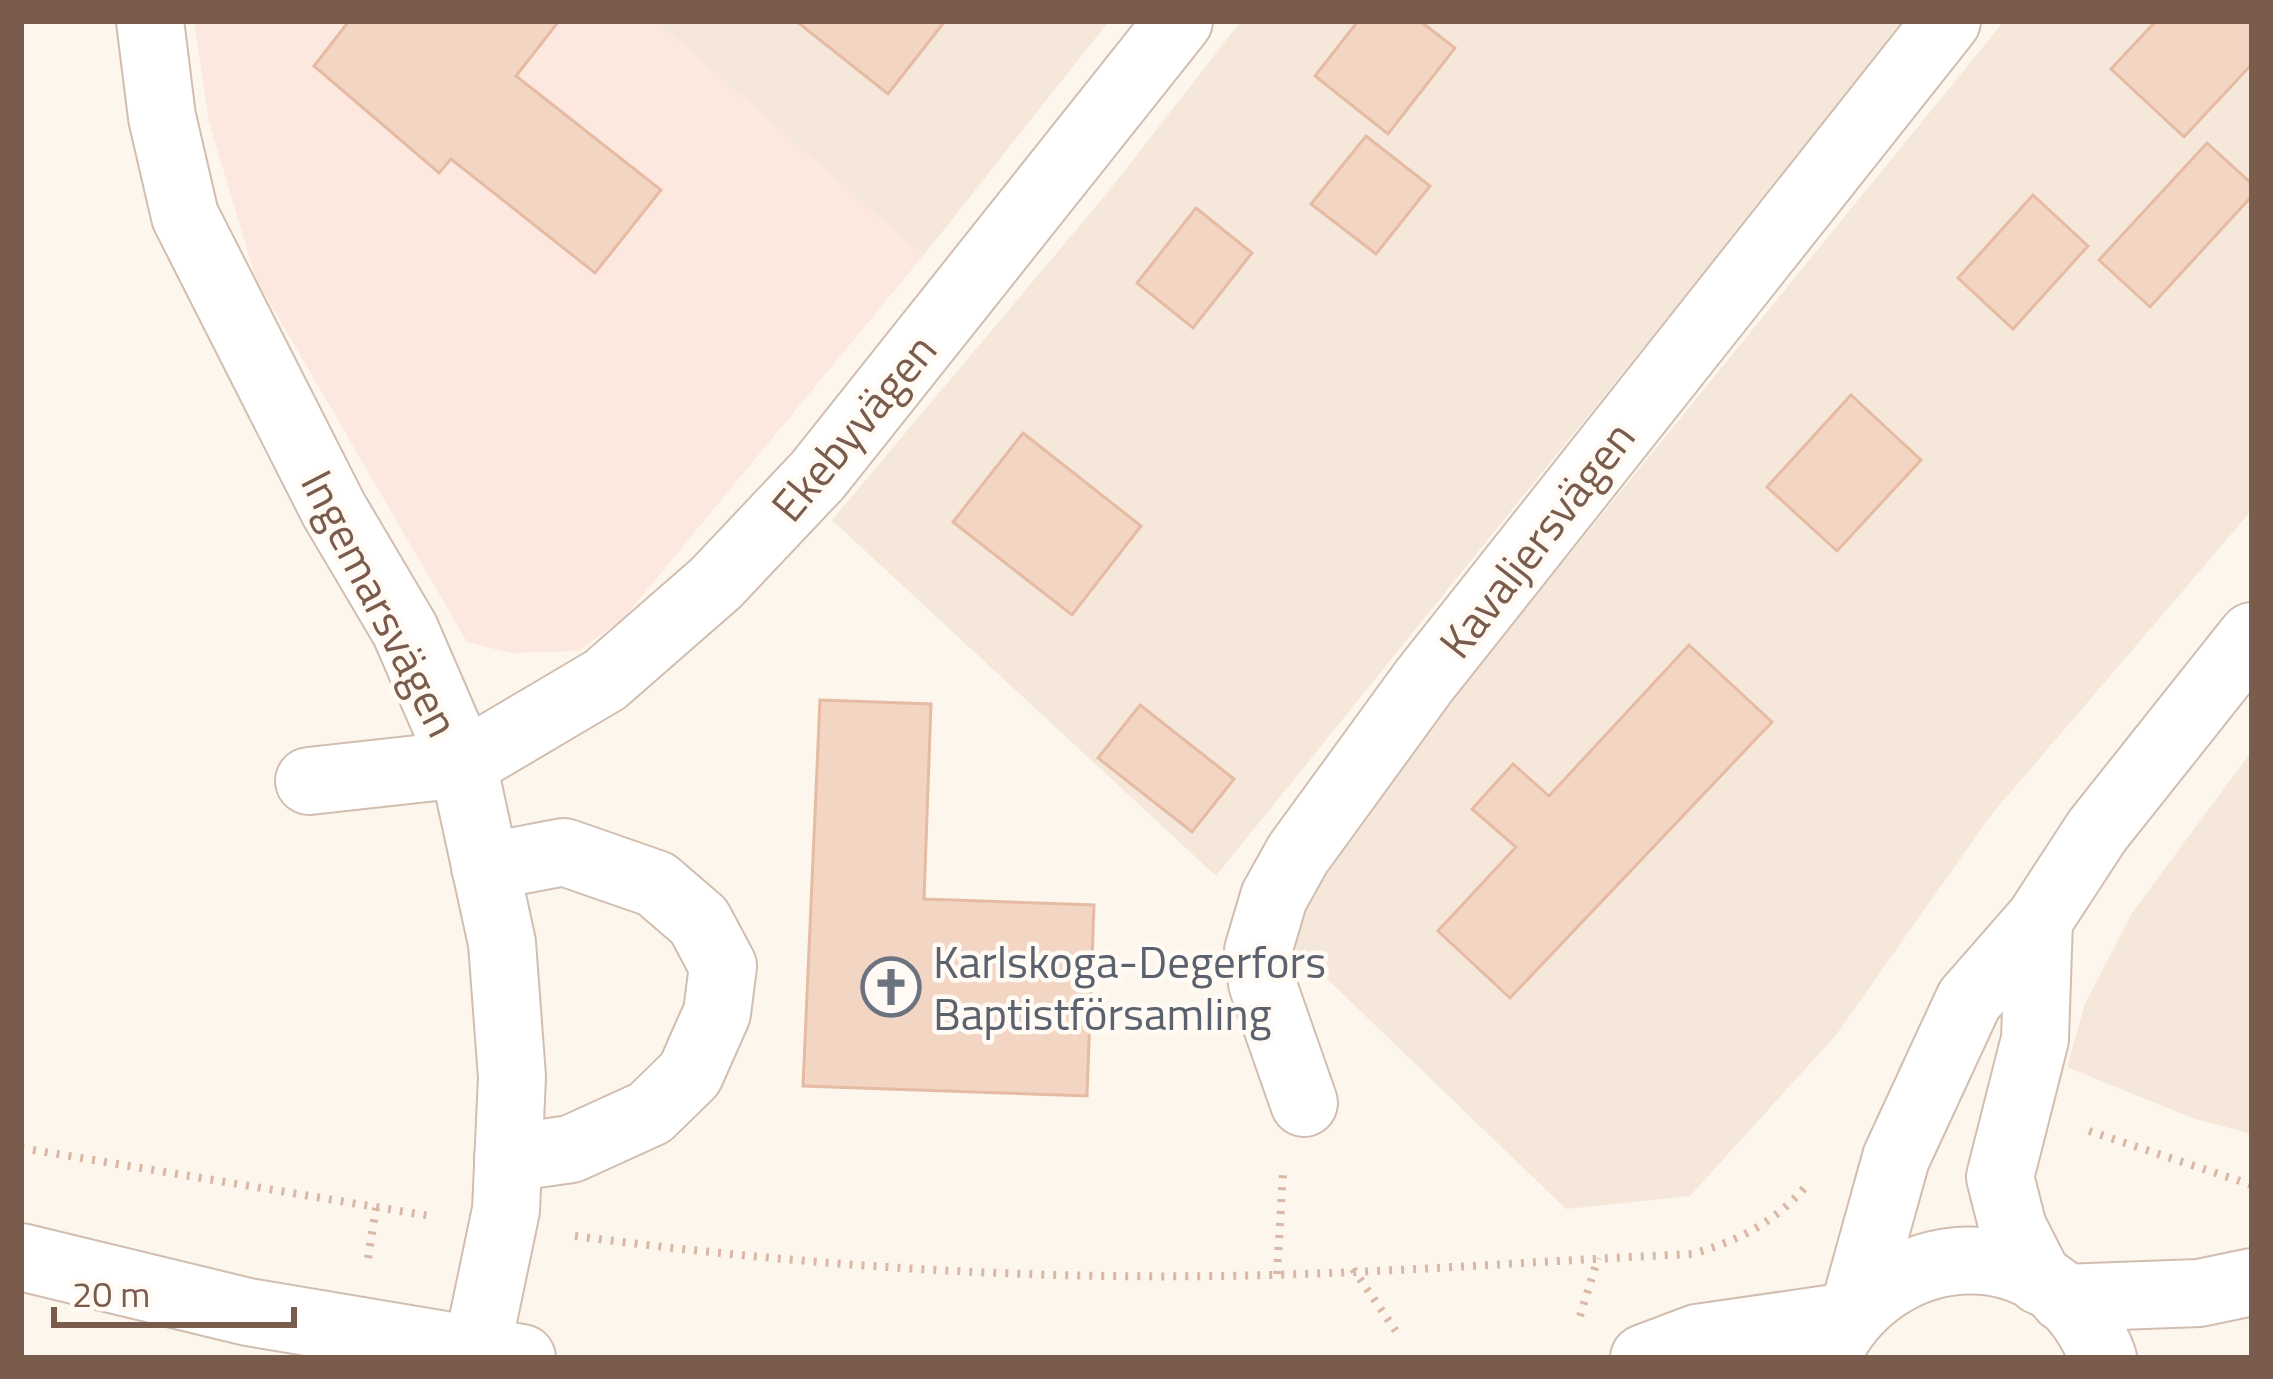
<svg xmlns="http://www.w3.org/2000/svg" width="2273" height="1379" viewBox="0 0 2273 1379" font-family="'Titillium Web',sans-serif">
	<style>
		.residential { fill: #f5e8da }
		.commercial { fill: #fde8e0 }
		.building { fill: #f3d5c3; stroke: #e6bba3; stroke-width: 3 }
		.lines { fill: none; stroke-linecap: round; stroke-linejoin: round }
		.minor-casing { stroke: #d1beb0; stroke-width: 70 }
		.path { stroke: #d9b8a5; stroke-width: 8; stroke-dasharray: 3 9; stroke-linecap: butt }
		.minor { stroke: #fff; stroke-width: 66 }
		.labels { text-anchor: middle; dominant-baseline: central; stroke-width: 9; stroke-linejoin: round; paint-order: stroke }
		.street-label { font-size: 45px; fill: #7a5c4d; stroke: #fffaf3 }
		.worship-label { font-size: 45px; fill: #5b616d; stroke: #fffaf3; text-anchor: start }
	</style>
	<rect width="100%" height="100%" fill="#fdf6ec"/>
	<g class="residential">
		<path d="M 656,21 L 1109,21 L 923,256 Z"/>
		<path d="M 1241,21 L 1907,21 L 1216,876 L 832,520 L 1108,192 Z"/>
		<path d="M 2004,21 L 2252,21 L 2252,510 L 1991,815 L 1836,1035 L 1690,1196 L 1566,1209 L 1269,923 Z"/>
		<path d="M 2252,751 L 2252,1134 L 2192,1118 L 2067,1067 L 2085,1004 L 2132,913 Z"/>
	</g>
	<path class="commercial" d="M 194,21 L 656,21 L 923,256 L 622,620 L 578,651 L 510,653 L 467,642 L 256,279 L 209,122 Z"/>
	<g class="building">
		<path d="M 349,21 L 559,21 L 516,76 L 661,190 L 595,273 L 451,159 L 439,173 L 314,66 Z"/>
		<path d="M 796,21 L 945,21 L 888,94 Z"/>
		<path d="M 1358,21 L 1420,21 L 1455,48 L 1388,134 L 1315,76 Z"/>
		<path d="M 2156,21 L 2252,21 L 2252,64 L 2184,137 L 2111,69 Z"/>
		<path d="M 1366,136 L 1430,186 L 1376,254 L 1311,204 Z"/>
		<path d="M 2207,143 L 2252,184 L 2252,196 L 2150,307 L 2099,260 Z"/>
		<path d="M 2033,195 L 2088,246 L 2013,329 L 1958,278 Z"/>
		<path d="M 1196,208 L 1252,253 L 1193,328 L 1137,283 Z"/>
		<path d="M 1851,395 L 1921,460 L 1837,551 L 1767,487 Z"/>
		<path d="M 1023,433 L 1141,526 L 1072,615 L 953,522 Z"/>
		<path d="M 1689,645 L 1772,722 L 1510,998 L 1438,931 L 1516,847 L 1472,809 L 1513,764 L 1549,796 Z"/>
		<path d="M 820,700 L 931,704 L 924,899 L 1094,905 L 1087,1096 L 803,1086 Z"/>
		<path d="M 1140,705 L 1234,779 L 1192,832 L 1098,758 Z"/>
	</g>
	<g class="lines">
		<g class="minor-casing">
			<g id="minor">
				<path d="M 150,21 L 162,117 L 185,216 L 334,510 L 405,630 L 463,764 L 502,943 L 512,1077 L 506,1210 L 475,1358"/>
				<path d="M 309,781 L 463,764 L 605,680 L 716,583 L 818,475 L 1179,21"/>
				<path d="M 485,867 L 564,852 L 656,884 L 699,921 L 723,966 L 717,1013 L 690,1074 L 650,1113 L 571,1149 L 508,1158"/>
				<path d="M 2039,920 L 2035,1039 L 2000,1177 L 2013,1228 L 2040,1281"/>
				<path d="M 1304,1103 L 1262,983 L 1258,951 L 1274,897 L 1298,854 L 1424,681 L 1947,21"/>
				<path d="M 21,1257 L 248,1312 L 522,1358"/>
				<path d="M 2063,1298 L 2199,1293 L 2252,1282"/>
				<path d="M 1854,1309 L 1896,1158 L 1969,1000 L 2039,920 L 2097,831 L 2252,636"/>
				<path d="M 1644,1358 L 1697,1338 L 1849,1316"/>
				<path d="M 1826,1358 C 1882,1234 2053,1222 2103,1358"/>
			</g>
		</g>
		<g class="path">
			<path d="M 2089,1131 L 2252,1185"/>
			<path d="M 21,1148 L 430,1216"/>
			<path d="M 575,1236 C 788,1264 1005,1279 1219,1276 C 1377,1274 1535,1261 1692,1254 C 1740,1240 1774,1223 1807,1185"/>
			<path d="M 368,1258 L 376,1208"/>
			<path d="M 1353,1269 L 1396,1331"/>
			<path d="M 1277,1274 L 1283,1173"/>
			<path d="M 1580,1316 L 1598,1258"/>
		</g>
		<use href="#minor" class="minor"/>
	</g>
	<defs>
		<g id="church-ring" transform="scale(3)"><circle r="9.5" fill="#fffaf3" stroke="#6b7280" stroke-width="1.5"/><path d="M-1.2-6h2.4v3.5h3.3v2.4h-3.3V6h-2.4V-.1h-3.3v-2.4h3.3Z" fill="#6b7280"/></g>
	</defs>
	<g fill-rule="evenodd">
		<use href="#church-ring" x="891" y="987"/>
	</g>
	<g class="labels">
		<g class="street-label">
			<text transform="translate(853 427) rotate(-50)">Ekebyvägen</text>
			<text transform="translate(1536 539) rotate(-52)">Kavaljersvägen</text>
			<text transform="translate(381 603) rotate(63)">Ingemarsvägen</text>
		</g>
		<g class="worship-label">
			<text x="933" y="961">Karlskoga-Degerfors<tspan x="933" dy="52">Baptistförsamling</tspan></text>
		</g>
	</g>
	<rect width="2273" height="1379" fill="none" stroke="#7a5c4d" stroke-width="48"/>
	<path d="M54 1307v18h240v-18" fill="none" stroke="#7a5c4d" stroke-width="6"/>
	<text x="72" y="1307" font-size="36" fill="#7a5c4d" stroke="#fffaf3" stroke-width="9" paint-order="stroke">20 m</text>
</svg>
